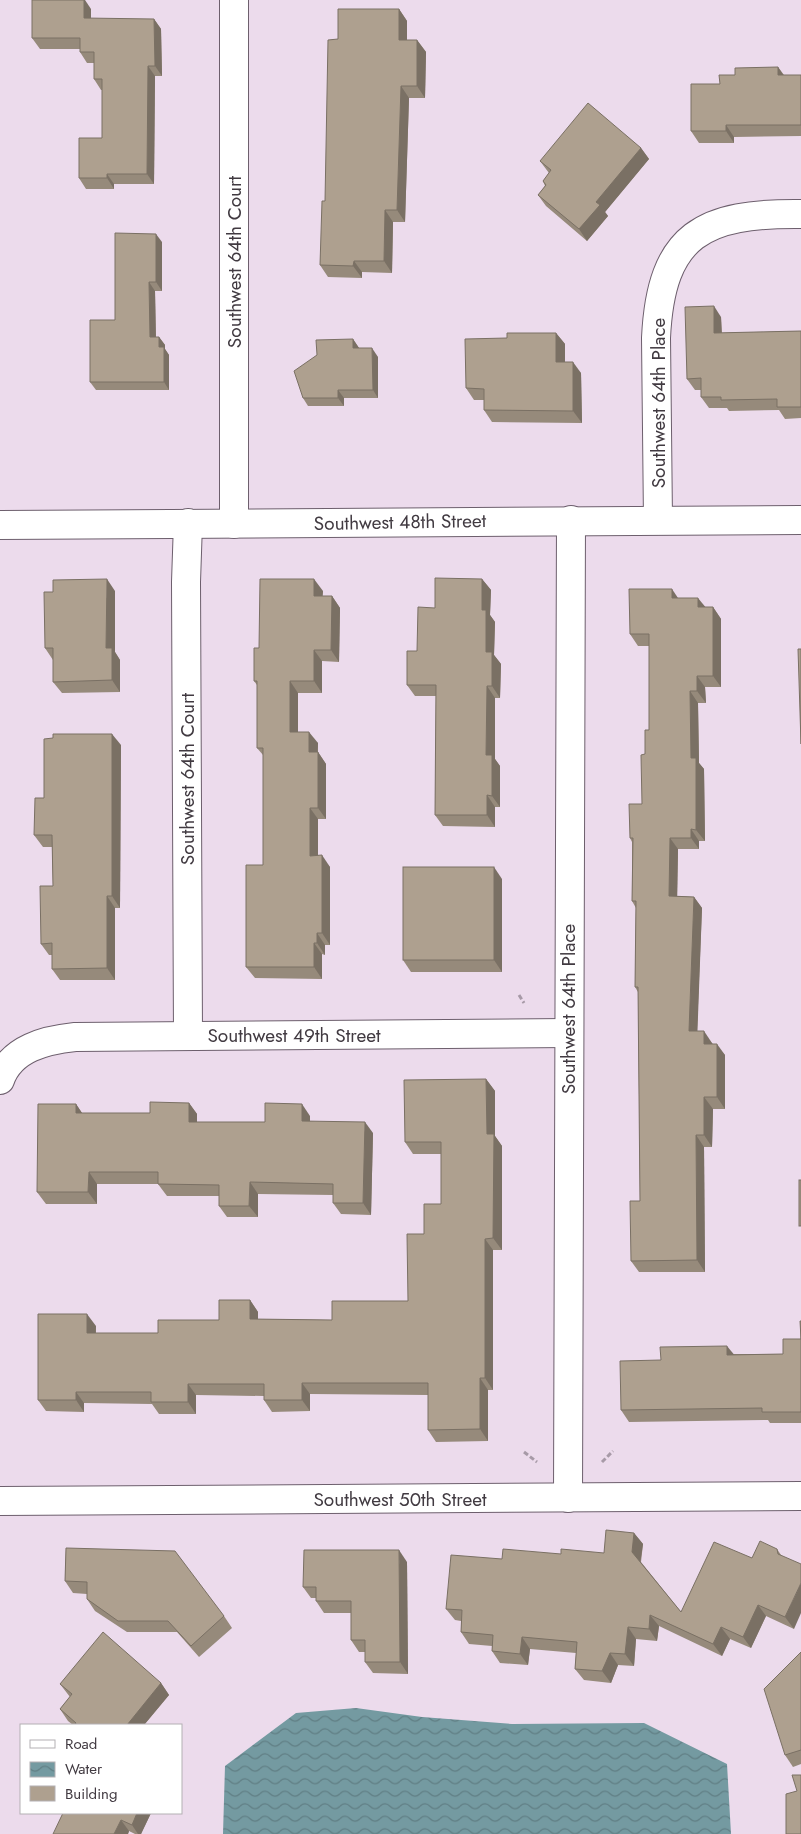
<svg xmlns="http://www.w3.org/2000/svg" width="801" height="1834" viewBox="0 0 801 1834" font-family="Jost,sans-serif">
	<style>
		.water { fill: url(#water-waves) }
		.lines { fill: none; stroke-linecap: round; stroke-linejoin: round }
		.street-casing { stroke: #6d5f6d; stroke-width: 30 }
		.secondary-casing { stroke: #6d5f6d; stroke-width: 30 }
		.path { stroke: #a79aa7; stroke-width: 3; stroke-dasharray: 5 2.5; stroke-linecap: butt }
		.street { stroke: #fff; stroke-width: 28 }
		.secondary { stroke: #fff; stroke-width: 28 }
		.wall { fill: #968a7b }
		.shaded-wall { fill: #7a7064 }
		.building { fill: #aea08f; stroke: #7a7064 }
		.labels { text-anchor: middle; dominant-baseline: central; stroke-width: 4.5; stroke-linejoin: round; paint-order: stroke }
		.street-label { font-size: 19px; fill: #413a41; stroke: #fff }
	</style>
	<defs>
		<pattern id="water-waves" width="16" height="10" patternUnits="userSpaceOnUse" patternTransform="scale(1.25)"><rect width="16" height="10" fill="#749aa1"/><path d="M0 5q4-4 8 0t8 0" fill="none" stroke="#617f85"/></pattern>
	</defs>
	<rect width="100%" height="100%" fill="#ecdbec"/>
	<path class="water" d="M 356,1708 L 422,1717 L 512,1724 L 644,1723 L 727,1764 L 731,1834 L 223,1834 L 225,1766 L 296,1713 Z"/>
	<g class="lines">
		<g class="street-casing">
			<g id="street">
				<path d="M 658,520 L 656,338 C 661,233 704,213 801,214"/>
				<path d="M 188,523 L 186,582 L 188,1036"/>
				<path d="M 234,524 L 234,0"/>
				<path d="M 0,1080 C 11,1048 46,1040 75,1037 L 568,1033"/>
				<path d="M 568,1498 L 571,520"/>
				<path d="M 0,1501 L 801,1496"/>
			</g>
		</g>
		<g class="secondary-casing">
			<path id="secondary" d="M 0,525 L 801,520"/>
		</g>
		<g class="path">
			<path d="M 519,995 L 524,1003"/>
			<path d="M 524,1452 L 537,1462"/>
			<path d="M 602,1462 L 613,1451"/>
		</g>
		<use href="#street" class="street"/>
		<use href="#secondary" class="secondary"/>
	</g>
	<g class="wall">
		<path d="M 91,9 L 91,19 L 154,19 L 161,29 L 162,76 L 155,76 L 154,184 L 114,184 L 114,189 L 86,189 L 79,178 L 102,138 L 102,90 L 101,90 L 94,79 L 94,63 L 87,63 L 80,52 L 80,49 L 40,49 L 32,38 Z"/>
		<path d="M 399,9 L 407,21 L 407,40 L 417,40 L 426,52 L 425,98 L 409,98 L 405,222 L 393,222 L 392,273 L 362,272 L 362,278 L 328,277 L 320,265 L 338,39 Z"/>
		<path d="M 778,67 L 784,75 L 801,75 L 801,136 L 734,137 L 734,143 L 699,143 L 691,131 L 720,84 L 735,75 Z"/>
		<path d="M 641,148 L 649,159 L 605,212 L 608,216 L 587,241 L 546,206 L 538,195 L 545,186 L 543,181 L 549,173 L 540,161 Z"/>
		<path d="M 162,242 L 162,291 L 155,291 L 156,337 L 159,337 L 165,345 L 165,349 L 169,355 L 169,390 L 96,390 L 90,382 L 115,320 Z"/>
		<path d="M 721,317 L 722,333 L 801,331 L 801,418 L 785,419 L 779,410 L 729,411 L 727,408 L 709,408 L 701,397 L 701,390 L 695,390 L 687,379 Z"/>
		<path d="M 556,333 L 565,344 L 565,362 L 581,373 L 582,423 L 492,422 L 484,410 L 484,400 L 474,400 L 466,388 L 507,338 Z"/>
		<path d="M 353,339 L 359,348 L 378,357 L 378,398 L 344,398 L 344,406 L 308,406 L 303,398 Z"/>
		<path d="M 482,579 L 491,590 L 490,615 L 495,622 L 494,655 L 501,664 L 500,698 L 495,698 L 495,759 L 500,766 L 500,807 L 495,807 L 495,827 L 443,826 L 435,815 L 436,696 L 415,696 L 407,685 L 417,651 L 435,608 Z"/>
		<path d="M 115,591 L 115,652 L 120,660 L 120,692 L 62,693 L 53,682 L 53,660 L 45,648 Z"/>
		<path d="M 323,591 L 322,596 L 332,596 L 340,608 L 339,662 L 322,661 L 322,693 L 298,693 L 298,732 L 318,743 L 318,752 L 326,764 L 326,819 L 318,819 L 318,855 L 330,867 L 330,945 L 325,945 L 325,955 L 322,954 L 322,979 L 255,978 L 246,967 L 263,865 L 263,755 L 257,748 L 257,685 L 254,681 L 259,648 Z"/>
		<path d="M 678,598 L 705,607 L 713,607 L 721,619 L 721,687 L 705,687 L 706,703 L 698,703 L 699,763 L 704,769 L 705,841 L 699,841 L 699,849 L 678,849 L 677,896 L 694,897 L 702,908 L 697,1031 L 712,1043 L 725,1055 L 725,1109 L 713,1109 L 712,1147 L 704,1147 L 705,1272 L 639,1272 L 631,1261 L 640,1201 L 638,992 L 635,987 L 636,908 L 632,901 L 632,842 L 630,838 L 642,804 L 649,730 L 649,646 L 638,646 L 630,634 Z"/>
		<path d="M 121,745 L 120,908 L 115,908 L 115,980 L 60,980 L 52,969 L 52,955 L 49,955 L 41,944 L 53,886 L 52,847 L 43,847 L 34,835 L 44,798 Z"/>
		<path d="M 502,879 L 502,972 L 411,972 L 403,960 Z"/>
		<path d="M 486,1079 L 495,1091 L 495,1136 L 502,1146 L 502,1250 L 493,1250 L 493,1390 L 488,1390 L 488,1441 L 436,1442 L 428,1430 L 428,1395 L 310,1394 L 310,1411 L 272,1412 L 264,1400 L 264,1396 L 196,1395 L 196,1414 L 159,1414 L 152,1404 L 84,1403 L 84,1412 L 46,1411 L 38,1400 L 96,1326 L 96,1333 L 158,1333 L 219,1320 L 250,1300 L 258,1312 L 258,1319 L 332,1320 L 408,1301 L 424,1234 L 441,1204 L 441,1154 L 413,1154 L 405,1142 Z"/>
		<path d="M 189,1103 L 197,1114 L 197,1122 L 265,1122 L 310,1116 L 310,1121 L 373,1133 L 371,1215 L 341,1214 L 333,1203 L 333,1195 L 258,1194 L 258,1217 L 227,1217 L 219,1206 L 219,1196 L 167,1196 L 158,1184 L 97,1184 L 97,1204 L 46,1204 L 37,1192 L 76,1104 L 82,1113 L 150,1113 Z"/>
		<path d="M 801,1321 L 801,1423 L 770,1423 L 768,1420 L 629,1422 L 621,1410 L 661,1360 L 734,1354 L 783,1354 L 801,1339 Z"/>
		<path d="M 634,1533 L 643,1544 L 641,1562 L 681,1612 L 752,1558 L 777,1549 L 781,1555 L 794,1629 L 766,1616 L 751,1648 L 730,1639 L 722,1656 L 659,1626 L 657,1641 L 636,1639 L 634,1666 L 618,1665 L 611,1683 L 584,1680 L 575,1669 L 576,1653 L 530,1649 L 528,1665 L 500,1663 L 492,1651 L 492,1646 L 469,1644 L 461,1632 L 461,1621 L 455,1620 L 446,1609 L 502,1559 L 561,1554 L 604,1553 Z"/>
		<path d="M 66,1548 L 224,1616 L 232,1628 L 199,1657 L 177,1632 L 127,1632 L 95,1611 L 87,1599 L 87,1594 L 73,1593 L 65,1581 Z"/>
		<path d="M 407,1562 L 408,1674 L 373,1673 L 365,1662 L 365,1652 L 359,1652 L 351,1640 L 351,1613 L 324,1613 L 316,1601 L 316,1598 L 311,1598 L 303,1587 Z"/>
		<path d="M 801,1652 L 801,1764 L 793,1767 L 785,1755 Z"/>
		<path d="M 161,1683 L 169,1695 L 144,1725 L 73,1725 L 68,1721 L 60,1709 L 70,1697 L 60,1684 Z"/>
		<path d="M 151,1813 L 141,1834 L 135,1834 L 129,1831 L 128,1834 L 53,1834 Z"/>
	</g>
	<g class="shaded-wall">
		<path d="M 84,0 L 85,0 L 91,9 L 91,29 L 84,18 Z"/>
		<path d="M 399,9 L 407,21 L 407,52 L 399,40 Z"/>
		<path d="M 154,19 L 161,29 L 162,76 L 155,66 Z"/>
		<path d="M 417,40 L 426,52 L 425,98 L 417,86 Z"/>
		<path d="M 148,66 L 155,76 L 154,184 L 147,174 Z"/>
		<path d="M 778,67 L 786,79 L 778,75 Z"/>
		<path d="M 401,86 L 409,98 L 405,222 L 397,210 Z"/>
		<path d="M 726,125 L 734,137 L 734,143 L 726,131 Z"/>
		<path d="M 641,148 L 649,159 L 605,212 L 608,216 L 587,241 L 579,229 L 596,202 Z"/>
		<path d="M 107,174 L 114,184 L 114,189 L 107,178 Z"/>
		<path d="M 385,210 L 393,222 L 392,273 L 384,261 Z"/>
		<path d="M 156,234 L 162,242 L 162,291 L 156,282 Z"/>
		<path d="M 354,261 L 362,272 L 362,278 L 353,266 Z"/>
		<path d="M 149,282 L 155,291 L 156,346 L 150,337 Z"/>
		<path d="M 714,306 L 721,317 L 722,344 L 714,333 Z"/>
		<path d="M 556,333 L 565,344 L 565,373 L 556,362 Z"/>
		<path d="M 159,337 L 165,345 L 165,349 L 169,355 L 169,390 L 164,382 L 159,347 Z"/>
		<path d="M 353,339 L 359,348 L 359,356 L 353,348 Z"/>
		<path d="M 372,348 L 378,357 L 378,398 L 373,390 Z"/>
		<path d="M 573,362 L 581,373 L 582,423 L 573,411 Z"/>
		<path d="M 338,390 L 344,398 L 344,406 L 338,398 Z"/>
		<path d="M 107,579 L 115,591 L 115,652 L 120,660 L 120,692 L 112,680 L 106,648 Z"/>
		<path d="M 314,579 L 323,591 L 322,608 L 314,596 Z"/>
		<path d="M 482,579 L 491,590 L 490,615 L 495,622 L 494,655 L 501,664 L 500,698 L 492,686 L 486,652 L 482,610 Z"/>
		<path d="M 672,589 L 680,601 L 672,598 Z"/>
		<path d="M 332,596 L 340,608 L 339,662 L 331,650 Z"/>
		<path d="M 698,598 L 707,609 L 698,607 Z"/>
		<path d="M 713,607 L 721,619 L 721,687 L 713,676 Z"/>
		<path d="M 314,650 L 322,661 L 322,693 L 314,681 Z"/>
		<path d="M 697,676 L 705,687 L 706,703 L 697,691 Z"/>
		<path d="M 290,681 L 298,693 L 298,743 L 290,732 Z"/>
		<path d="M 487,686 L 495,698 L 495,759 L 500,766 L 500,807 L 492,796 L 486,755 Z"/>
		<path d="M 690,691 L 698,703 L 699,763 L 704,769 L 705,841 L 696,830 L 691,758 Z"/>
		<path d="M 309,732 L 318,743 L 317,764 L 309,752 Z"/>
		<path d="M 112,734 L 121,745 L 120,908 L 112,896 Z"/>
		<path d="M 318,752 L 326,764 L 326,819 L 318,808 Z"/>
		<path d="M 487,795 L 495,807 L 495,827 L 487,815 Z"/>
		<path d="M 310,808 L 318,819 L 318,867 L 310,856 Z"/>
		<path d="M 691,829 L 699,841 L 699,849 L 691,838 Z"/>
		<path d="M 670,838 L 678,849 L 677,908 L 669,896 Z"/>
		<path d="M 322,855 L 330,867 L 330,945 L 322,933 Z"/>
		<path d="M 494,867 L 502,879 L 502,972 L 494,960 Z"/>
		<path d="M 107,896 L 115,908 L 115,980 L 107,968 Z"/>
		<path d="M 694,897 L 702,908 L 697,1043 L 689,1031 Z"/>
		<path d="M 317,933 L 325,945 L 325,955 L 317,943 Z"/>
		<path d="M 314,943 L 322,954 L 322,979 L 314,967 Z"/>
		<path d="M 704,1031 L 712,1043 L 713,1055 L 704,1044 Z"/>
		<path d="M 717,1044 L 725,1055 L 725,1109 L 717,1097 Z"/>
		<path d="M 486,1079 L 495,1091 L 495,1136 L 502,1146 L 502,1250 L 493,1238 L 487,1134 Z"/>
		<path d="M 704,1097 L 713,1109 L 712,1147 L 704,1135 Z"/>
		<path d="M 189,1103 L 197,1114 L 197,1133 L 189,1122 Z"/>
		<path d="M 76,1104 L 84,1116 L 76,1113 Z"/>
		<path d="M 302,1104 L 310,1116 L 310,1132 L 302,1121 Z"/>
		<path d="M 365,1122 L 373,1133 L 371,1215 L 363,1203 Z"/>
		<path d="M 696,1135 L 704,1147 L 705,1272 L 697,1260 Z"/>
		<path d="M 89,1172 L 97,1184 L 97,1204 L 88,1192 Z"/>
		<path d="M 250,1182 L 258,1194 L 258,1217 L 249,1206 Z"/>
		<path d="M 485,1239 L 493,1250 L 493,1390 L 485,1378 Z"/>
		<path d="M 250,1300 L 258,1312 L 258,1330 L 250,1319 Z"/>
		<path d="M 87,1314 L 96,1326 L 95,1344 L 87,1333 Z"/>
		<path d="M 727,1346 L 736,1357 L 727,1355 Z"/>
		<path d="M 480,1378 L 488,1390 L 488,1441 L 480,1429 Z"/>
		<path d="M 302,1383 L 310,1394 L 310,1411 L 302,1400 Z"/>
		<path d="M 188,1384 L 196,1395 L 196,1414 L 188,1402 Z"/>
		<path d="M 76,1392 L 84,1403 L 84,1412 L 76,1400 Z"/>
		<path d="M 634,1533 L 643,1544 L 640,1564 L 632,1552 Z"/>
		<path d="M 399,1550 L 407,1562 L 408,1674 L 400,1662 Z"/>
		<path d="M 801,1583 L 801,1613 L 794,1629 L 785,1617 Z"/>
		<path d="M 758,1605 L 766,1616 L 751,1648 L 743,1637 Z"/>
		<path d="M 650,1615 L 659,1626 L 657,1641 L 649,1629 Z"/>
		<path d="M 628,1627 L 636,1639 L 634,1666 L 625,1654 Z"/>
		<path d="M 721,1627 L 730,1639 L 722,1656 L 713,1644 Z"/>
		<path d="M 522,1637 L 530,1649 L 528,1665 L 520,1654 Z"/>
		<path d="M 610,1653 L 618,1665 L 611,1683 L 602,1671 Z"/>
		<path d="M 161,1683 L 169,1695 L 144,1725 L 127,1725 Z"/>
		<path d="M 137,1813 L 151,1813 L 141,1834 L 138,1834 L 132,1825 Z"/>
		<path d="M 121,1820 L 129,1831 L 128,1834 L 114,1834 Z"/>
	</g>
	<g class="building">
		<path d="M 32,0 L 84,0 L 84,18 L 154,19 L 155,66 L 148,66 L 147,174 L 107,174 L 107,178 L 79,178 L 79,138 L 102,138 L 102,79 L 94,79 L 94,52 L 80,52 L 80,38 L 32,38 Z"/>
		<path d="M 338,9 L 399,9 L 399,40 L 417,40 L 417,86 L 401,86 L 397,210 L 385,210 L 384,261 L 354,261 L 353,266 L 320,265 L 322,201 L 325,201 L 328,40 L 338,39 Z"/>
		<path d="M 778,67 L 778,75 L 801,75 L 801,125 L 726,125 L 726,131 L 691,131 L 691,84 L 720,84 L 719,75 L 735,75 L 735,68 Z"/>
		<path d="M 588,103 L 641,148 L 596,202 L 600,205 L 579,229 L 538,195 L 546,185 L 543,181 L 551,170 L 540,161 Z"/>
		<path d="M 115,233 L 156,234 L 156,282 L 149,282 L 150,337 L 159,337 L 159,347 L 164,347 L 164,382 L 90,382 L 90,320 L 115,320 Z"/>
		<path d="M 714,306 L 714,333 L 801,331 L 801,407 L 777,407 L 777,399 L 721,400 L 721,397 L 701,397 L 701,378 L 687,379 L 685,307 Z"/>
		<path d="M 507,333 L 556,333 L 556,362 L 573,362 L 573,411 L 484,410 L 484,389 L 466,388 L 465,339 L 507,338 Z"/>
		<path d="M 353,339 L 353,348 L 372,348 L 373,390 L 338,390 L 338,398 L 303,398 L 294,371 L 317,355 L 316,340 Z"/>
		<path d="M 435,578 L 482,579 L 482,610 L 486,610 L 486,652 L 492,652 L 492,686 L 487,686 L 486,755 L 492,755 L 492,796 L 487,795 L 487,815 L 435,815 L 436,685 L 407,685 L 407,651 L 417,651 L 418,607 L 435,608 Z"/>
		<path d="M 107,579 L 106,648 L 112,648 L 112,680 L 53,682 L 53,648 L 45,648 L 44,592 L 53,592 L 53,580 Z"/>
		<path d="M 260,579 L 314,579 L 314,596 L 332,596 L 331,650 L 314,650 L 314,681 L 290,681 L 290,732 L 309,732 L 309,752 L 318,752 L 318,808 L 310,808 L 310,856 L 322,855 L 322,933 L 317,933 L 317,943 L 314,943 L 314,967 L 246,967 L 246,865 L 263,865 L 263,748 L 257,748 L 257,681 L 254,681 L 254,648 L 259,648 Z"/>
		<path d="M 629,589 L 672,589 L 672,598 L 698,598 L 698,607 L 713,607 L 713,676 L 697,676 L 697,691 L 690,691 L 691,758 L 696,758 L 696,830 L 691,829 L 691,838 L 670,838 L 669,896 L 694,897 L 689,1031 L 704,1031 L 704,1044 L 717,1044 L 717,1097 L 704,1097 L 704,1135 L 696,1135 L 697,1260 L 631,1261 L 630,1201 L 640,1201 L 638,987 L 635,987 L 636,901 L 632,901 L 633,838 L 630,838 L 629,804 L 642,804 L 641,755 L 645,754 L 645,730 L 649,730 L 649,634 L 630,634 Z"/>
		<path d="M 798,649 L 801,649 L 801,744 Z"/>
		<path d="M 53,734 L 112,734 L 112,896 L 107,896 L 107,968 L 52,969 L 52,943 L 41,944 L 40,886 L 53,886 L 52,835 L 34,835 L 35,798 L 44,798 L 44,739 L 53,738 Z"/>
		<rect x="403" y="867" width="91" height="93"/>
		<path d="M 486,1079 L 487,1134 L 494,1134 L 493,1238 L 485,1239 L 485,1378 L 480,1378 L 480,1429 L 428,1430 L 428,1383 L 302,1383 L 302,1400 L 264,1400 L 264,1384 L 188,1384 L 188,1402 L 151,1402 L 151,1392 L 76,1392 L 76,1400 L 38,1400 L 38,1314 L 87,1314 L 87,1333 L 158,1333 L 158,1320 L 219,1320 L 219,1300 L 250,1300 L 250,1319 L 332,1320 L 332,1301 L 408,1301 L 407,1234 L 424,1234 L 424,1204 L 441,1204 L 441,1142 L 405,1142 L 404,1080 Z"/>
		<path d="M 150,1102 L 189,1103 L 189,1122 L 265,1122 L 265,1103 L 302,1104 L 302,1121 L 365,1122 L 363,1203 L 333,1203 L 333,1184 L 250,1182 L 249,1206 L 219,1206 L 219,1185 L 158,1184 L 158,1172 L 89,1172 L 88,1192 L 37,1192 L 38,1104 L 76,1104 L 76,1113 L 150,1113 Z"/>
		<rect x="799" y="1180" width="2" height="46"/>
		<path d="M 800,1321 L 801,1321 L 801,1412 L 762,1412 L 762,1408 L 621,1410 L 620,1361 L 661,1360 L 660,1347 L 727,1346 L 727,1355 L 783,1354 L 783,1339 L 801,1339 Z"/>
		<path d="M 606,1530 L 634,1533 L 632,1552 L 681,1612 L 714,1542 L 752,1558 L 760,1541 L 777,1549 L 778,1554 L 801,1564 L 801,1583 L 785,1617 L 758,1605 L 743,1637 L 721,1627 L 713,1644 L 650,1615 L 649,1629 L 628,1627 L 625,1654 L 610,1653 L 602,1671 L 575,1669 L 577,1642 L 522,1637 L 520,1654 L 492,1651 L 493,1635 L 461,1632 L 462,1610 L 446,1609 L 451,1555 L 502,1559 L 503,1549 L 561,1554 L 561,1549 L 604,1553 Z"/>
		<path d="M 66,1548 L 175,1551 L 224,1616 L 191,1646 L 168,1621 L 118,1621 L 87,1599 L 87,1582 L 65,1581 Z"/>
		<path d="M 304,1550 L 399,1550 L 400,1662 L 365,1662 L 365,1640 L 351,1640 L 351,1601 L 316,1601 L 316,1587 L 303,1587 Z"/>
		<path d="M 103,1632 L 161,1683 L 127,1725 L 75,1725 L 76,1723 L 60,1709 L 72,1694 L 60,1684 Z"/>
		<path d="M 801,1652 L 801,1750 L 785,1755 L 764,1689 Z"/>
		<path d="M 792,1775 L 801,1775 L 801,1834 L 786,1834 L 786,1794 L 797,1791 Z"/>
		<path d="M 63,1813 L 137,1813 L 132,1825 L 121,1820 L 114,1834 L 53,1834 Z"/>
	</g>
	<g class="labels">
		<g class="street-label">
			<text transform="translate(234 262) rotate(-90)">Southwest 64th Court</text>
			<text transform="translate(658 403) rotate(-90)">Southwest 64th Place</text>
			<text transform="translate(400 522) rotate(-1)">Southwest 48th Street</text>
			<text transform="translate(187 779) rotate(-90)">Southwest 64th Court</text>
			<text transform="translate(568 1009) rotate(-90)">Southwest 64th Place</text>
			<text x="294" y="1035">Southwest 49th Street</text>
			<text x="400" y="1499">Southwest 50th Street</text>
		</g>
	</g>
	<rect x="20" y="1724" width="162" height="90" fill="#ffffff" stroke="#b3b0b3"/>
	<rect x="30" y="1740" width="25" height="8" fill="#ffffff" stroke="#b3b0b3"/>
	<text x="65" y="1749" font-size="15" fill="#413a41">Road</text>
	<rect x="30" y="1762" width="25" height="15" fill="url(#water-waves)" stroke="#b3b0b3"/>
	<text x="65" y="1774" font-size="15" fill="#413a41">Water</text>
	<rect x="30" y="1786" width="25" height="15" fill="#aea08f" stroke="#b3b0b3"/>
	<text x="65" y="1799" font-size="15" fill="#413a41">Building</text>
</svg>
